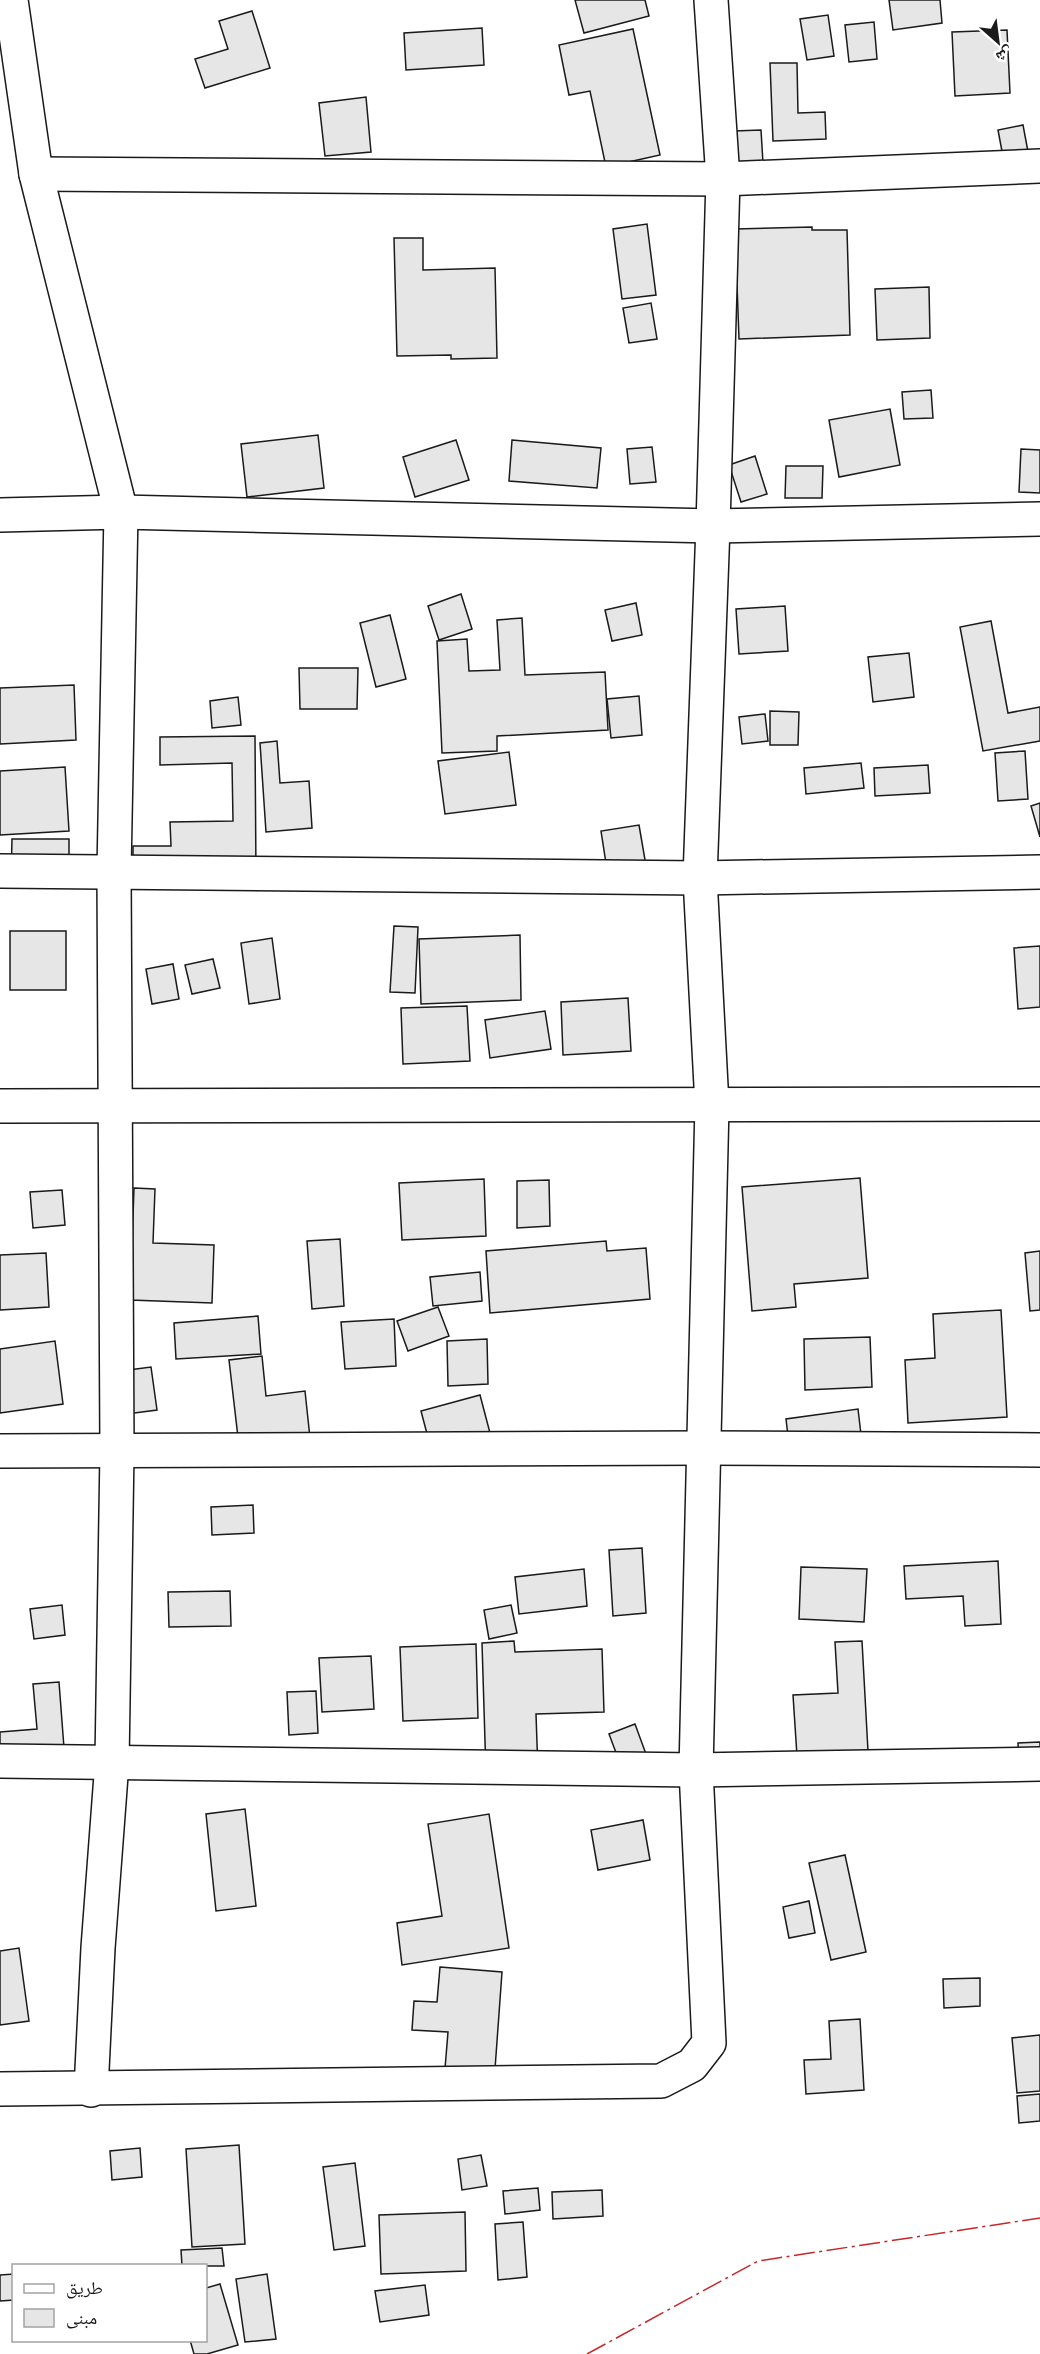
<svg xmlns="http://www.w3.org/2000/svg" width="1040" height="2354" viewBox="0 0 1040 2354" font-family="Inter,'Noto Naskh Arabic',sans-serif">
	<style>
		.building { fill: #e6e6e6; stroke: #1a1a1a; stroke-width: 1.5 }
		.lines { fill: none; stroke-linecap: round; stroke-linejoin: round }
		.minor-casing { stroke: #1a1a1a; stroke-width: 36 }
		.minor { stroke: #fff; stroke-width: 33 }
		.power { stroke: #c62828; stroke-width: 1.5; stroke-dasharray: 21 4.5 3 4.5; stroke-linecap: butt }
	</style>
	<rect width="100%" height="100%" fill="#fff"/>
	<g class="building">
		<path d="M 575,0 L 645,0 L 649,16 L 584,33 Z"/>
		<path d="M 889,0 L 940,0 L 942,23 L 893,30 Z"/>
		<path d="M 252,11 L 270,68 L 205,88 L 195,59 L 228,49 L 219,21 Z"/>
		<path d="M 828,15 L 834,56 L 807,60 L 800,19 Z"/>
		<path d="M 874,22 L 877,59 L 849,62 L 845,25 Z"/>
		<path d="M 482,28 L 484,65 L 406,70 L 404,33 Z"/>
		<path d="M 633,29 L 660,155 L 606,167 L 590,91 L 569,95 L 559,45 Z"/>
		<path d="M 1007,30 L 1010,93 L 955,96 L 952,32 Z"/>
		<path d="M 770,63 L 797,63 L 798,113 L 825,112 L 826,139 L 773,141 Z"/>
		<path d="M 366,97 L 371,152 L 325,156 L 319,103 Z"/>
		<path d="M 1023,125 L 1029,157 L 1004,162 L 998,130 Z"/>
		<path d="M 761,130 L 763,163 L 736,165 L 734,131 Z"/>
		<path d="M 647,224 L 656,295 L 622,299 L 613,229 Z"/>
		<path d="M 812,227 L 812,230 L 847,230 L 850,335 L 739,339 L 735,229 Z"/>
		<path d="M 394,238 L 423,238 L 423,270 L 495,268 L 497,358 L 451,359 L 451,355 L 397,356 Z"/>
		<path d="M 929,287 L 930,338 L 877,340 L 875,289 Z"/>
		<path d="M 651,303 L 657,339 L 629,343 L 623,308 Z"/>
		<path d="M 931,390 L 933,418 L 904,419 L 902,392 Z"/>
		<path d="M 890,409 L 900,465 L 839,477 L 829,420 Z"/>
		<path d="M 318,435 L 324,488 L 247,497 L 241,444 Z"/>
		<path d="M 456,440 L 469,480 L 415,497 L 403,457 Z"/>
		<path d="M 512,440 L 601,448 L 597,488 L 509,481 Z"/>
		<path d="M 652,447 L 656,482 L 630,484 L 627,449 Z"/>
		<path d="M 1021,449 L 1040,450 L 1040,493 L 1019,492 Z"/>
		<path d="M 755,456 L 767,494 L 741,502 L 729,465 Z"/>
		<path d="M 786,466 L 823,466 L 822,498 L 785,498 Z"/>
		<path d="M 461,594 L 472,629 L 439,640 L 428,606 Z"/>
		<path d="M 636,603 L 642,635 L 612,641 L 605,610 Z"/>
		<path d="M 785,606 L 788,651 L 739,654 L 736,609 Z"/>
		<path d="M 390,615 L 406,679 L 376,687 L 360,623 Z"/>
		<path d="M 522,618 L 525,675 L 605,672 L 608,730 L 497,736 L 497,751 L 442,753 L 437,641 L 467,639 L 469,671 L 500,670 L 497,620 Z"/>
		<path d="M 991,621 L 1008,713 L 1040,707 L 1040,741 L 983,751 L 960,627 Z"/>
		<path d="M 909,653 L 914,697 L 873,702 L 868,657 Z"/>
		<path d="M 299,668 L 358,668 L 357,709 L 300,709 Z"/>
		<path d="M 74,685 L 76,740 L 0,744 L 0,688 Z"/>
		<path d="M 639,696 L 642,735 L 611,738 L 607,699 Z"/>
		<path d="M 238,697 L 241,725 L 212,728 L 210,701 Z"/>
		<path d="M 770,711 L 799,712 L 798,745 L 770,745 Z"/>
		<path d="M 765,714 L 768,741 L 742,744 L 739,717 Z"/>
		<path d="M 255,736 L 256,876 L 133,878 L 133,846 L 171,846 L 170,822 L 233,821 L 232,763 L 160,765 L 160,737 Z"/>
		<path d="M 277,741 L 280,783 L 309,781 L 312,828 L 266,832 L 260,743 Z"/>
		<path d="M 1025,751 L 1028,799 L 998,801 L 995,753 Z"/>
		<path d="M 509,752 L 516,805 L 445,814 L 438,761 Z"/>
		<path d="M 861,763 L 864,788 L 806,794 L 804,768 Z"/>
		<path d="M 928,765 L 930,793 L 875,796 L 874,768 Z"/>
		<path d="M 65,767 L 69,831 L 0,835 L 0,771 Z"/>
		<path d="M 1040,803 L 1040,837 L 1031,806 Z"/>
		<path d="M 639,825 L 649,883 L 610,889 L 601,831 Z"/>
		<path d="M 12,839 L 69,839 L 69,881 L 11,881 Z"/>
		<path d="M 394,926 L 418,927 L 415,993 L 390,992 Z"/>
		<rect x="10" y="931" width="56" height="59"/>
		<path d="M 520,935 L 521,1000 L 421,1004 L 419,939 Z"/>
		<path d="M 272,938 L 280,999 L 249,1004 L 241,943 Z"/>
		<path d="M 1040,946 L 1040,1007 L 1018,1009 L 1014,948 Z"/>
		<path d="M 213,959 L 220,988 L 192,994 L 185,965 Z"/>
		<path d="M 173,964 L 179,999 L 152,1004 L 146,969 Z"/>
		<path d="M 628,998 L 631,1051 L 563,1055 L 561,1002 Z"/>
		<path d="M 467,1006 L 470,1061 L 403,1064 L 401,1008 Z"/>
		<path d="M 545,1011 L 551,1049 L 490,1058 L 485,1020 Z"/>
		<path d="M 860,1178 L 868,1278 L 794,1284 L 796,1307 L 752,1311 L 742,1187 Z"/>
		<path d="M 484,1179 L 486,1236 L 402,1240 L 399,1183 Z"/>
		<path d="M 549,1180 L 550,1226 L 517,1228 L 517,1181 Z"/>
		<path d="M 134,1188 L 155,1189 L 153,1243 L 214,1245 L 212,1303 L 130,1300 Z"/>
		<path d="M 62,1190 L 65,1225 L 33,1228 L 30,1192 Z"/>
		<path d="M 340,1239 L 344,1306 L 312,1309 L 307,1241 Z"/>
		<path d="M 606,1241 L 607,1251 L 646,1248 L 650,1299 L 490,1313 L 486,1251 Z"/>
		<path d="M 1040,1251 L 1040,1310 L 1030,1311 L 1025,1253 Z"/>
		<path d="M 46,1253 L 49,1307 L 0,1310 L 0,1255 Z"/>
		<path d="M 480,1272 L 482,1301 L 433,1306 L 430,1277 Z"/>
		<path d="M 438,1307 L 449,1336 L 408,1351 L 397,1321 Z"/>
		<path d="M 1001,1310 L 1007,1417 L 908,1423 L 905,1360 L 935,1358 L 933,1314 Z"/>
		<path d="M 258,1316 L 261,1354 L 176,1359 L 174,1323 Z"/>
		<path d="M 394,1319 L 396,1366 L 345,1369 L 341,1322 Z"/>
		<path d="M 870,1337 L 872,1387 L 805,1390 L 804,1339 Z"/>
		<path d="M 487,1339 L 488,1384 L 448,1386 L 447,1341 Z"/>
		<path d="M 55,1341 L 63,1404 L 0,1413 L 0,1349 Z"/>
		<path d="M 262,1356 L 266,1396 L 305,1391 L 310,1438 L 239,1446 L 229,1360 Z"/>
		<path d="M 151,1367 L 157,1410 L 127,1414 L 121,1371 Z"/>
		<path d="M 480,1395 L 490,1433 L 431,1449 L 421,1411 Z"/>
		<path d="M 858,1409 L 862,1443 L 790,1453 L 786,1419 Z"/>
		<path d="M 253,1505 L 254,1533 L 212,1535 L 211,1507 Z"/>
		<path d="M 642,1548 L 646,1613 L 613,1616 L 609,1550 Z"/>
		<path d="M 998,1561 L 1001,1624 L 965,1626 L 963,1596 L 906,1599 L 904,1566 Z"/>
		<path d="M 801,1567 L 867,1569 L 864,1622 L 799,1619 Z"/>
		<path d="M 584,1569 L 587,1606 L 519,1614 L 515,1577 Z"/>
		<path d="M 230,1591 L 231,1626 L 169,1627 L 168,1592 Z"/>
		<path d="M 62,1605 L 65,1635 L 34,1639 L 30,1609 Z"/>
		<path d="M 511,1605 L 517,1633 L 489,1639 L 484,1610 Z"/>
		<path d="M 514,1641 L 515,1652 L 602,1649 L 604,1712 L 536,1714 L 538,1772 L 486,1774 L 482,1643 Z"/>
		<path d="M 862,1641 L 868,1751 L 797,1756 L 793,1695 L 838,1693 L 835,1642 Z"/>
		<path d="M 476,1644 L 478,1718 L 403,1721 L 400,1647 Z"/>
		<path d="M 371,1656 L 374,1709 L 322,1712 L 319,1658 Z"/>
		<path d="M 59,1682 L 65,1761 L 0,1767 L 0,1732 L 37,1729 L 33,1684 Z"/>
		<path d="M 316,1691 L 318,1733 L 289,1735 L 287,1692 Z"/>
		<path d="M 635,1724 L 650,1765 L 624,1774 L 609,1734 Z"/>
		<path d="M 1040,1742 L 1040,1772 L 1019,1773 L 1018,1743 Z"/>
		<path d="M 245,1809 L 256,1906 L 216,1911 L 206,1814 Z"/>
		<path d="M 489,1814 L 509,1948 L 402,1965 L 397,1923 L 442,1916 L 428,1824 Z"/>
		<path d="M 643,1820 L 650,1860 L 598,1870 L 591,1830 Z"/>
		<path d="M 845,1855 L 866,1952 L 831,1960 L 809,1863 Z"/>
		<path d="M 809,1901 L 815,1933 L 789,1938 L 783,1907 Z"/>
		<path d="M 19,1948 L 29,2021 L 0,2025 L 0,1951 Z"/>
		<path d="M 440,1967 L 502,1972 L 493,2097 L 443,2093 L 448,2032 L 412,2030 L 414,2001 L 437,2002 Z"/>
		<path d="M 980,1978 L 980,2006 L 944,2008 L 943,1979 Z"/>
		<path d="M 860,2019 L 864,2090 L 806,2094 L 804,2060 L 831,2059 L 829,2021 Z"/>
		<path d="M 1040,2035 L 1040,2091 L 1017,2093 L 1012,2038 Z"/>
		<path d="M 1040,2094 L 1040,2121 L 1019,2123 L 1017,2096 Z"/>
		<path d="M 239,2145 L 245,2244 L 192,2247 L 186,2149 Z"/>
		<path d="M 140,2148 L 142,2177 L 112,2180 L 110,2151 Z"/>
		<path d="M 481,2155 L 487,2186 L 462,2190 L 458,2159 Z"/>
		<path d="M 355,2163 L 365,2246 L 334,2250 L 323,2167 Z"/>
		<path d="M 538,2188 L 540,2210 L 505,2214 L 503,2191 Z"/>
		<path d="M 602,2190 L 603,2216 L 553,2219 L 552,2192 Z"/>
		<path d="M 465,2212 L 466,2271 L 381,2274 L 379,2215 Z"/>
		<path d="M 523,2222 L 527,2277 L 498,2280 L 495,2224 Z"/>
		<path d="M 222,2248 L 224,2266 L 182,2266 L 181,2250 Z"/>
		<path d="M 14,2274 L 14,2300 L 0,2301 L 0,2275 Z"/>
		<path d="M 267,2274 L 276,2339 L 245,2342 L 236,2279 Z"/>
		<path d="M 220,2284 L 238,2345 L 207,2354 L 194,2354 L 190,2340 L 206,2340 L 206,2288 Z"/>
		<path d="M 425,2285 L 429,2315 L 380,2322 L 375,2291 Z"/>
	</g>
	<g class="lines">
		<g class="minor-casing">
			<g id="minor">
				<path d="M 11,0 L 36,174 L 121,512 L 114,871 L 117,1451 L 112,1762 L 98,1948 L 91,2090"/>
				<path d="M 36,174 L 723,179 L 1040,166"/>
				<path d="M 0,515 L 121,512 L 713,526 L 1040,519"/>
				<path d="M 0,871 L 700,878 L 1040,872"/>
				<path d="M 0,1106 L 1040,1104"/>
				<path d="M 0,1451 L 704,1448 L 1040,1450"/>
				<path d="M 0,1761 L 696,1770 L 1040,1764"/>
				<path d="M 0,2089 L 661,2081 L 692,2065 L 709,2043 L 696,1770 L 712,1105 L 700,878 L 713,526 L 723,179 L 711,0"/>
			</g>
		</g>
		<use href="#minor" class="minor"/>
		<path class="power" d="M 587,2354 L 758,2261 L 1040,2218"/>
	</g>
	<rect x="12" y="2264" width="195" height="78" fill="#ffffff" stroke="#a3a3a3" stroke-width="1.5"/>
	<rect x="24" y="2284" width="30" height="9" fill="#ffffff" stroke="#a3a3a3" stroke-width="1.5"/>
	<text x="66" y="2294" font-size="18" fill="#1a1a1a">طريق</text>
	<rect x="24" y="2309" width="30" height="18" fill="#e6e6e6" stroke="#a3a3a3" stroke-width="1.5"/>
	<text x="66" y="2324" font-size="18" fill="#1a1a1a">مبنى</text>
	<g transform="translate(998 42) rotate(152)" stroke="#ffffff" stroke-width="4.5" paint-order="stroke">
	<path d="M0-4.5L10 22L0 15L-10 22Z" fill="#1a1a1a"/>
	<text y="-9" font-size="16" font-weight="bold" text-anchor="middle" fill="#1a1a1a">ش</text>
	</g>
</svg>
